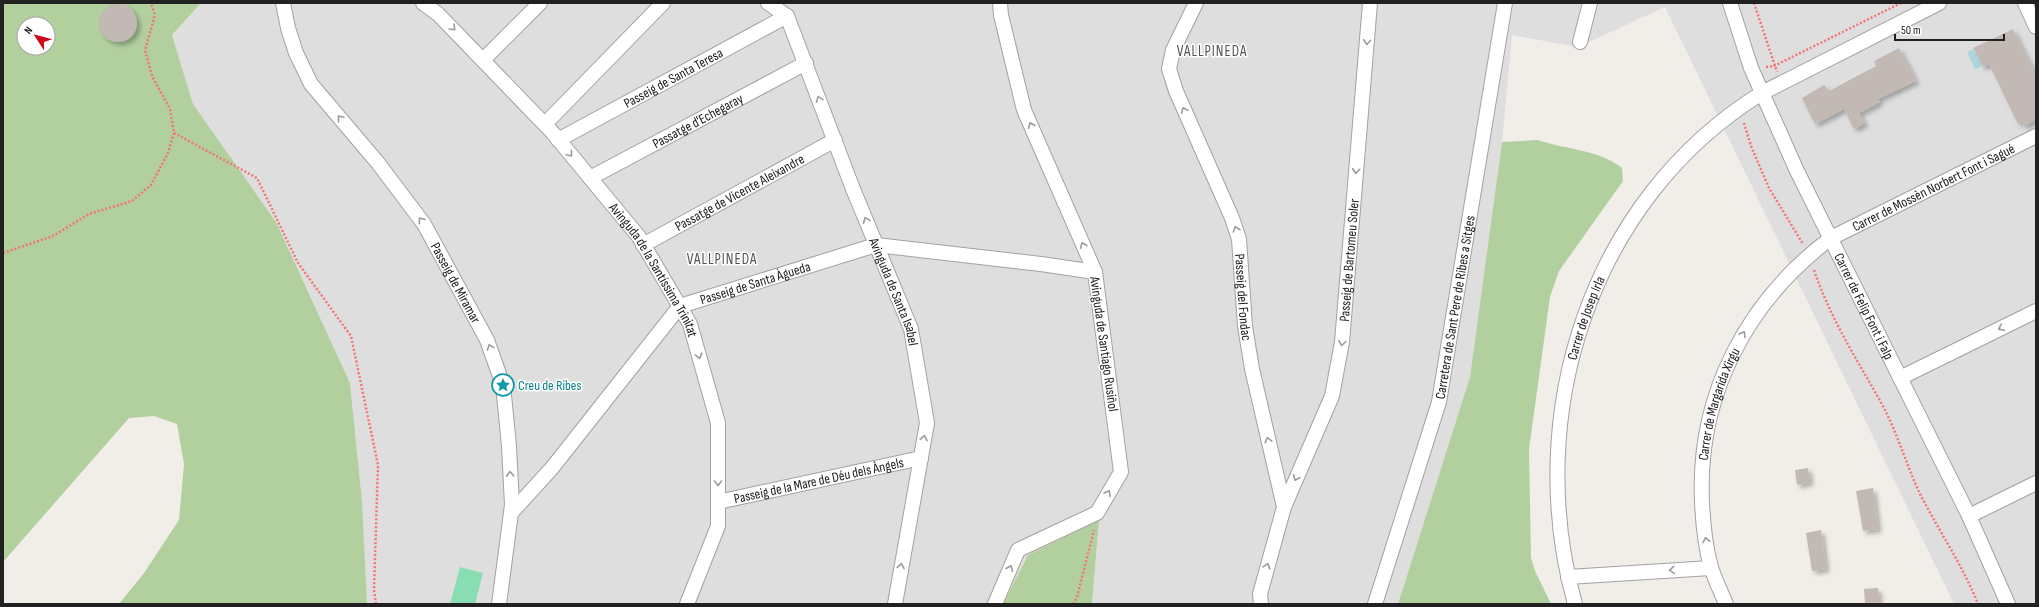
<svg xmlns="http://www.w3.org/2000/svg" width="2039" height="607" viewBox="0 0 2039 607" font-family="'Sofia Sans Condensed',sans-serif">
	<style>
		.residential { fill: #dfdede }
		.forest { fill: #b2cf9e; fill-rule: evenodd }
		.pitch { fill: #89ddb3 }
		.water { fill: #aad7dd }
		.building { fill: #c2b8b4; filter: url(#shadow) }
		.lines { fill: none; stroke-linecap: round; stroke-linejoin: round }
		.minor-casing { stroke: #a2a2a2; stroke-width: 16 }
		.path { stroke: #f67474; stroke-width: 2.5; stroke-dasharray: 2 2; stroke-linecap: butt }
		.minor { stroke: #fff; stroke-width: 14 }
		.oneway { stroke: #9b9b9b }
		.labels { text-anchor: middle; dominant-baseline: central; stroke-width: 3; stroke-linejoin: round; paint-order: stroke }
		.street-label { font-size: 14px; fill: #212121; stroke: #fff }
		.culture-label { font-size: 14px; fill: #0d838f; stroke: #fff; text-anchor: start }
		.neighbourhood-label { font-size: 15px; letter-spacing: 1px; fill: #545454; stroke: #fff }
	</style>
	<defs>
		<filter id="shadow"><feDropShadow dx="3.5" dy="3.5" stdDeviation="2" flood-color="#0004"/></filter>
	</defs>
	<rect width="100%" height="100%" fill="#f1ede8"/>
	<path class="residential" d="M 201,3 L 2036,3 L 2036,604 L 1954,604 L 1665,7 L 1578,47 L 1512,35 L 1502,142 L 1470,377 L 1398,604 L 1092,604 L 1099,520 L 1028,555 L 1003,604 L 367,604 L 362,501 L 350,383 L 276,222 L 193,104 L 172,35 Z"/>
	<g class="forest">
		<path d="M 3,3 L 201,3 L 172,35 L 193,104 L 276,222 L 350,383 L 362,501 L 367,604 L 119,604 L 144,573 L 179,520 L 184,464 L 177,424 L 154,416 L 129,418 L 3,562 ZM 24,24 L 48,24 L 48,48 L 24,48 Z"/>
		<path d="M 1538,140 C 1566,150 1598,149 1622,168 L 1623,181 L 1559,271 L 1550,297 L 1529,449 L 1531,558 L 1535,571 L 1551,604 L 1398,604 L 1470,377 L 1502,142 Z"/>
		<path d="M 1099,520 L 1092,604 L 1003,604 L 1028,555 Z"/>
	</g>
	<path class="pitch" d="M 460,567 L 483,573 L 475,604 L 450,604 Z"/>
	<path class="water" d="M 1973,49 L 1982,66 L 1975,69 L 1967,52 Z"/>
	<g class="building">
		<circle cx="118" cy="23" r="19"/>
		<path d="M 2013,29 L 2036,76 L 2036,120 L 2024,126 L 2022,121 L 2018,124 L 1989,64 L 1983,67 L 1973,48 Z"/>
		<path d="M 1899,48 L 1916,81 L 1878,99 L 1880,102 L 1859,113 L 1865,123 L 1854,129 L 1844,109 L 1815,124 L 1802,98 L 1824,85 L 1829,91 L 1876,66 L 1874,61 Z"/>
		<path d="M 1808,468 L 1810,482 L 1797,485 L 1795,470 Z"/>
		<path d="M 1873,488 L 1878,529 L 1863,531 L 1856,491 Z"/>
		<path d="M 1821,530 L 1826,569 L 1812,571 L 1806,533 Z"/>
		<path d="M 1878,588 L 1879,602 L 1865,603 L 1864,589 Z"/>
	</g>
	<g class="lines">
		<g class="minor-casing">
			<g id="minor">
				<path id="s1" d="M 283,3 L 288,28 L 296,53 L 311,84 L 378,163 L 424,224 L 487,340 L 503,385 L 509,446 L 512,505 L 499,604"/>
				<path id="s2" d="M 423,3 L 438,14 L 553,133 L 639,237 L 690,324 L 718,423 L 718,526 L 687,604"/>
				<path id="s3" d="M 768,3 L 787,16 L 853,189 L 911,329 L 927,423 L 895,604"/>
				<path id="s4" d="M 1196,3 L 1173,50 L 1169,69 L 1176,91 L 1232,218 L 1239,239 L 1245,326 L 1252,369 L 1284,507 L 1260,594 L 1261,604"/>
				<path id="s5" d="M 1730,3 L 1751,68 L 1797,171 L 1969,516 L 2008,604"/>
				<path d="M 2025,3 L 2036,27"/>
				<path d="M 1580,42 L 1590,3"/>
				<path d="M 483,60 L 540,3"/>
				<path d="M 545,124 L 663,3"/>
				<path id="s6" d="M 558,140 L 787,16"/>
				<path id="s7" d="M 590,178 L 806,63"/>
				<path id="s8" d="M 643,245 L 835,140"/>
				<path d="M 1900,378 L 2036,311"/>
				<path id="s9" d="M 718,502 L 921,458"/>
				<path id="s10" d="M 1284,507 L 1332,396 L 1342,342 L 1370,3"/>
				<path id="s11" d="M 511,513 L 552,468 L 680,306 L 876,245 L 1041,264 L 1095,272"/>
				<path d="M 1969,516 L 2036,483"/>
				<path d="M 1568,577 L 1711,568"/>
				<path d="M 995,604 L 1018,550 L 1097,513 L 1121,472 L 1095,272 L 1024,110 L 1001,15 L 1000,3"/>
				<path id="s12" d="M 1375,604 L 1439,402 L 1505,3"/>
				<path id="s13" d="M 1575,604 C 1522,415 1590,199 1762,93 L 1939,3"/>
				<path id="s14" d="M 1726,604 C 1721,592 1715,580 1711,567 C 1705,546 1703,524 1702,502 C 1697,395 1747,301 1831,238 L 2036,136"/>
			</g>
		</g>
		<g class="path">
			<path d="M 1754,3 L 1777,72"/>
			<path d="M 1766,67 L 1774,66 L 1901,3"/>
			<path d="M 1744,123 L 1751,146 L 1769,188 L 1803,244"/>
			<path d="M 174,133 L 257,178 L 298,263 L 351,336 L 378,465 L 374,590 L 376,604"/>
			<path d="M 3,253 L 53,236 L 89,214 L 132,201 L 151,185 L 168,153 L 174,133 L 170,109 L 152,76 L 145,50 L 155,15 L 151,3"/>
			<path d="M 1814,270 C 1830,317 1854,355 1878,397 C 1896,428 1905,462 1920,494 C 1939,531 1963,566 1978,604"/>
			<path d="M 1073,604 L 1077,597 L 1094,530"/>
		</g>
		<use href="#minor" class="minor"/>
	</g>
	<defs><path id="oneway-chevron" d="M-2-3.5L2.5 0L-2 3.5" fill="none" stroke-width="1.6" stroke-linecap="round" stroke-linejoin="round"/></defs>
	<g class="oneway">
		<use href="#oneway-chevron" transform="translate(453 28) rotate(46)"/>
		<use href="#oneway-chevron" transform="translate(1367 42) rotate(94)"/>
		<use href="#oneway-chevron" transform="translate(819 99) rotate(-111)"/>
		<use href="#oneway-chevron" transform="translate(1184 110) rotate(-114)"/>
		<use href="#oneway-chevron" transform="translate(340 118) rotate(-130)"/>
		<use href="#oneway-chevron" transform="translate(1031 125) rotate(-113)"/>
		<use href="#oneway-chevron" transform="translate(570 154) rotate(50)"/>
		<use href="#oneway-chevron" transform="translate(1356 171) rotate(95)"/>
		<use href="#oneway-chevron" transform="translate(421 220) rotate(-126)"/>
		<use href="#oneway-chevron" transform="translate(866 220) rotate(-112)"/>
		<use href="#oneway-chevron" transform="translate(1236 229) rotate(-109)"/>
		<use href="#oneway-chevron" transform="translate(1083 245) rotate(-113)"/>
		<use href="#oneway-chevron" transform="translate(2001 328) rotate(153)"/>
		<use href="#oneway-chevron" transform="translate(1743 334) rotate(-59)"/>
		<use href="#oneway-chevron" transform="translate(1342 343) rotate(98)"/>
		<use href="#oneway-chevron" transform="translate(490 347) rotate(-110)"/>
		<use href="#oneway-chevron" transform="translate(699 356) rotate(75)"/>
		<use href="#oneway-chevron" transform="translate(924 438) rotate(-80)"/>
		<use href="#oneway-chevron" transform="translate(1268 440) rotate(-104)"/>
		<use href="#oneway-chevron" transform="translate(510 474) rotate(-93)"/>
		<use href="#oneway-chevron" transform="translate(1296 478) rotate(114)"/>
		<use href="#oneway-chevron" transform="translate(718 483) rotate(90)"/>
		<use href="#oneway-chevron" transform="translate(1108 493) rotate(-60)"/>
		<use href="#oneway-chevron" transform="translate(1706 540) rotate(-101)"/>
		<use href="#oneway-chevron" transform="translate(901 566) rotate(-80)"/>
		<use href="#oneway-chevron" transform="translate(1267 566) rotate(-74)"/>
		<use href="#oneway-chevron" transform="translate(1010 568) rotate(-67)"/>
		<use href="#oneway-chevron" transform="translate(1672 570) rotate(176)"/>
	</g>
	<defs>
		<g id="sight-ring" transform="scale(1.15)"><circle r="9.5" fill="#fff" stroke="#0f9aa8" stroke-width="1.5"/><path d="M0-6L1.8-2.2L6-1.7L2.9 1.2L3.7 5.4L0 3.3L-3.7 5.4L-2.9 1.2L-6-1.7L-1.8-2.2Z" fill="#0f9aa8"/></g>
	</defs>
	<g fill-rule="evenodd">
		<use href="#sight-ring" x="503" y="385"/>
	</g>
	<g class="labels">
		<g class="street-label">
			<text stroke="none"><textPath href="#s6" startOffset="131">Passeig de Santa Teresa</textPath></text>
			<text stroke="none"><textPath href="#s7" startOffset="122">Passatge d'Echegaray</textPath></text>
			<text stroke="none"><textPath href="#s14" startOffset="526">Carrer de Mossèn Norbert Font i Sagué</textPath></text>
			<text stroke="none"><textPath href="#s8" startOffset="110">Passatge de Vicente Aleixandre</textPath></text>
			<text stroke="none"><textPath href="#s10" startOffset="258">Passeig de Bartomeu Soler</textPath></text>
			<text stroke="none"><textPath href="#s2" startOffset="355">Avinguda de la Santíssima Trinitat</textPath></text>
			<text stroke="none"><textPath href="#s11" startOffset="346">Passeig de Santa Àgueda</textPath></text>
			<text stroke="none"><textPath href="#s1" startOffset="333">Passeig de Miramar</textPath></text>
			<text stroke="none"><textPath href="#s3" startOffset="319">Avinguda de Santa Isabel</textPath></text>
			<text stroke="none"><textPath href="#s4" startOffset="314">Passeig del Fondac</textPath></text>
			<text stroke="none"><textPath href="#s5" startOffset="332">Carrer de Felip Font i Falp</textPath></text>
			<text stroke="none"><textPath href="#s12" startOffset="308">Carretera de Sant Pere de Ribes a Sitges</textPath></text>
			<text stroke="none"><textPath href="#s13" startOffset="291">Carrer de Josep Irla</textPath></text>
			<text transform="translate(1104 344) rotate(82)">Avinguda de Santiago Rusiñol</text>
			<text stroke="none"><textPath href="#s14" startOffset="206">Carrer de Margarida Xirgu</textPath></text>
			<text stroke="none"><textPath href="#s9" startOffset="103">Passeig de la Mare de Déu dels Àngels</textPath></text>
		</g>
		<g class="culture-label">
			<text x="518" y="385">Creu de Ribes</text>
		</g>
		<g class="neighbourhood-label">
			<text x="1212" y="51">VALLPINEDA</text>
			<text x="722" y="259">VALLPINEDA</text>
		</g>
	</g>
	<rect width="2039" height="607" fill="none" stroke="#212121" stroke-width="8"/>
	<g transform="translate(36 36) rotate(306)"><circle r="19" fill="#ffffff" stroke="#a6a6a6"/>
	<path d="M0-3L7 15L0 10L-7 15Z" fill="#cc061b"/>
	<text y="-6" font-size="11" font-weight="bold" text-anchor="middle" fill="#212121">N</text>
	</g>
	<path d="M1895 34v6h109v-6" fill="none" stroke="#212121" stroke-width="2"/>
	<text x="1901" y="34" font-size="12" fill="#212121" stroke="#ffffff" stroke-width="3" paint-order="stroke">50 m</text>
</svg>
